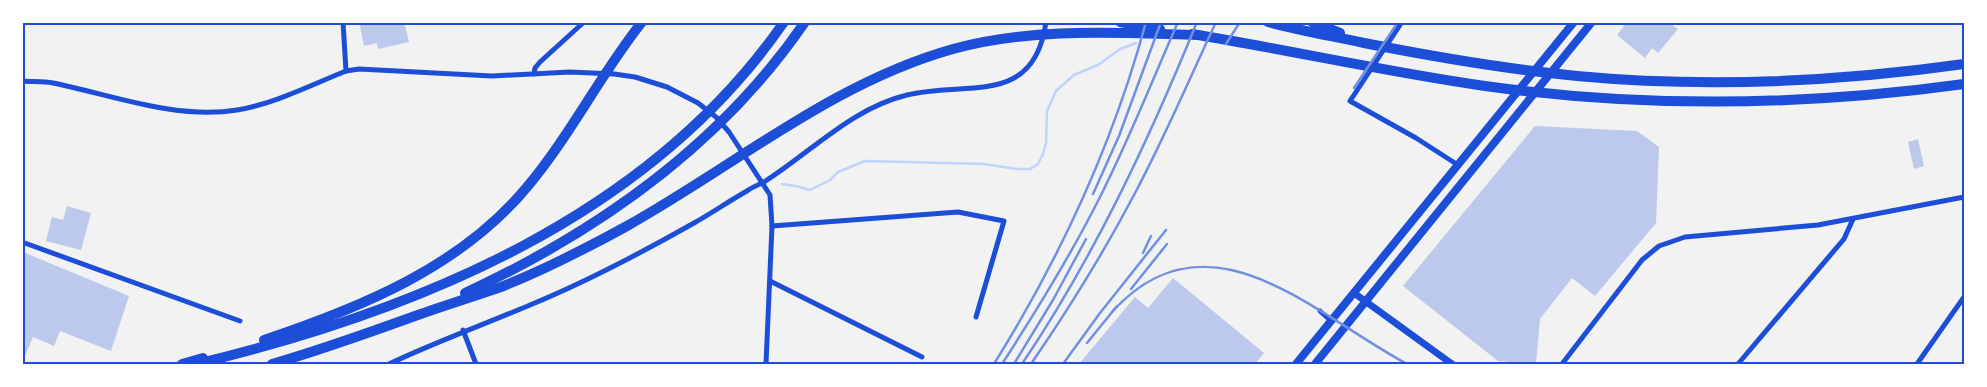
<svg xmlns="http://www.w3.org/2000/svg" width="1987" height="387" viewBox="0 0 1987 387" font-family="Figtree,sans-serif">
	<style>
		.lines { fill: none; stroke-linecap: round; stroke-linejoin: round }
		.stream { stroke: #bfd3fe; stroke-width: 2.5 }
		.building { fill: #bdc9ec }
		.minor { stroke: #1d4ed8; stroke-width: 5 }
		.tertiary { stroke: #1d4ed8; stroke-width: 7 }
		.secondary { stroke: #1d4ed8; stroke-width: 8 }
		.motorway { stroke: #1d4ed8; stroke-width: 10 }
		.rail { stroke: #7290e2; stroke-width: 2.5 }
		.neatline { fill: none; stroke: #1d4ed8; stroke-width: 2 }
	</style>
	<rect width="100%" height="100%" fill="#f2f2f2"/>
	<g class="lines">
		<path class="stream" d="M 782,184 L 796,186 L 810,190 L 830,180 L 838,172 L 865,161 L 984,164 L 1017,169 L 1030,169 L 1038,164 L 1043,154 L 1046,143 L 1047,111 L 1056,91 L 1074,75 L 1098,65 L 1120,49 L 1136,43"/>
	</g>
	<g class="building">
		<path d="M 359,22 L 404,22 L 409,42 L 378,49 L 377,43 L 364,46 Z"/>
		<path d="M 1627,22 L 1672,22 L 1671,24 L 1678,29 L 1658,53 L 1652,48 L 1645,58 L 1617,35 Z"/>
		<path d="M 1535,126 L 1637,131 L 1659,147 L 1656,223 L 1595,296 L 1572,278 L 1540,319 L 1536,364 L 1498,361 L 1403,286 Z"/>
		<path d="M 1918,139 L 1924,166 L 1914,169 L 1908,142 Z"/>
		<path d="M 67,206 L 91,213 L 81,250 L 46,241 L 52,217 L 63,220 Z"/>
		<path d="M 23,252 L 129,296 L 111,351 L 60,331 L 54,346 L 33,337 L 22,363 Z"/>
		<path d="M 1173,278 L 1264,353 L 1255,364 L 1079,364 L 1135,297 L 1148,308 Z"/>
	</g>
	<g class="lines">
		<g class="minor">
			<path d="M 343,22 L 346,71"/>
			<path d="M 1402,22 L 1350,101 L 1416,138 L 1458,165"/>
			<path d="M 534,74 L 535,68 L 540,62 L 584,22"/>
			<path d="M 22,81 C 32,82 43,81 53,83 C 112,95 176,120 237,110 C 274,104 311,85 346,71 L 359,69 L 492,76 L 570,72 L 614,74 L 635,77 L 667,87 L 698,103 L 716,117 L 729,132 L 770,195 L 772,226 L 766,364"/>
			<path d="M 772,226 L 958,212 L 1004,221 L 976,317"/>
			<path d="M 22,242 L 240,321"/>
			<path d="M 770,281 L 922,357"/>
			<path d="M 1320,311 L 1331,321"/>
			<path d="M 463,330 L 476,364"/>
			<path d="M 389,364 C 435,342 483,325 530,305 C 586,282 641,253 694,223 C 712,213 729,201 747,191 C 752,187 758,185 764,182 C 810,153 852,108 907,95 C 966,80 1034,108 1046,22"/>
			<path d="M 1562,364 L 1642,260 L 1659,246 L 1685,237 L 1818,225 L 1964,197"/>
			<path d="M 1738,364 L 1844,239 L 1853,219"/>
			<path d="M 1917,364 L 1964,297"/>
		</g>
		<path class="tertiary" d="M 1354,293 L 1452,364"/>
		<g class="secondary">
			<path d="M 1296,364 L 1574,22"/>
			<path d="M 1315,364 L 1592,22"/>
		</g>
		<g class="motorway">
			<path d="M 1120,22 L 1160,29"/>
			<path d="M 1268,22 C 1300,31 1332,36 1364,43 C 1435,57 1505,69 1577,76 C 1706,88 1836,82 1964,64"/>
			<path d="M 1312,22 L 1340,33"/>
			<path d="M 1192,34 C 1290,50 1386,72 1485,86 C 1644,108 1805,106 1964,84"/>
			<path d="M 465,293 C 599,231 720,146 805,22"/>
			<path d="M 264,340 C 360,308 461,267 527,187 C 570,136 600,75 642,22"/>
			<path d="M 182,364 L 203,358"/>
			<path d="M 196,364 C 418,311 650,216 784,22"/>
			<path d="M 272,364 C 321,350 368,333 415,316 C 443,306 472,297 501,287 C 544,270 587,248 627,226 C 736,165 832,83 953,49 C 1034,27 1116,33 1198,35"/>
		</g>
		<g class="rail">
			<path d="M 1226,44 L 1240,22"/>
			<path d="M 1354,88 L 1398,22"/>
			<path d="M 1093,194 L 1119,136 L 1161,22"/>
			<path d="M 1143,253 L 1151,236"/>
			<path d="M 1131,289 L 1167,244"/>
			<path d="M 1112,312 C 1208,205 1315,315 1407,364"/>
			<path d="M 1087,343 L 1117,306"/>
			<path d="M 994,364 C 1060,258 1113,144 1146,22"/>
			<path d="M 1002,364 C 1037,310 1071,255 1100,197 C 1129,140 1152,81 1178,22"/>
			<path d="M 1014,364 L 1053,300 L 1086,239"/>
			<path d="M 1022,364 C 1094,257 1148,142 1197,22"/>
			<path d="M 1031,364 C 1068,310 1103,254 1134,195 C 1164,139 1189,80 1216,22"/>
			<path d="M 1063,364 L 1100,313 L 1166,230"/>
		</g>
	</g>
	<rect width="1987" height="387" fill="none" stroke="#ffffff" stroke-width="48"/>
	<rect x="24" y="24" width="1939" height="339" class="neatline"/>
</svg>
